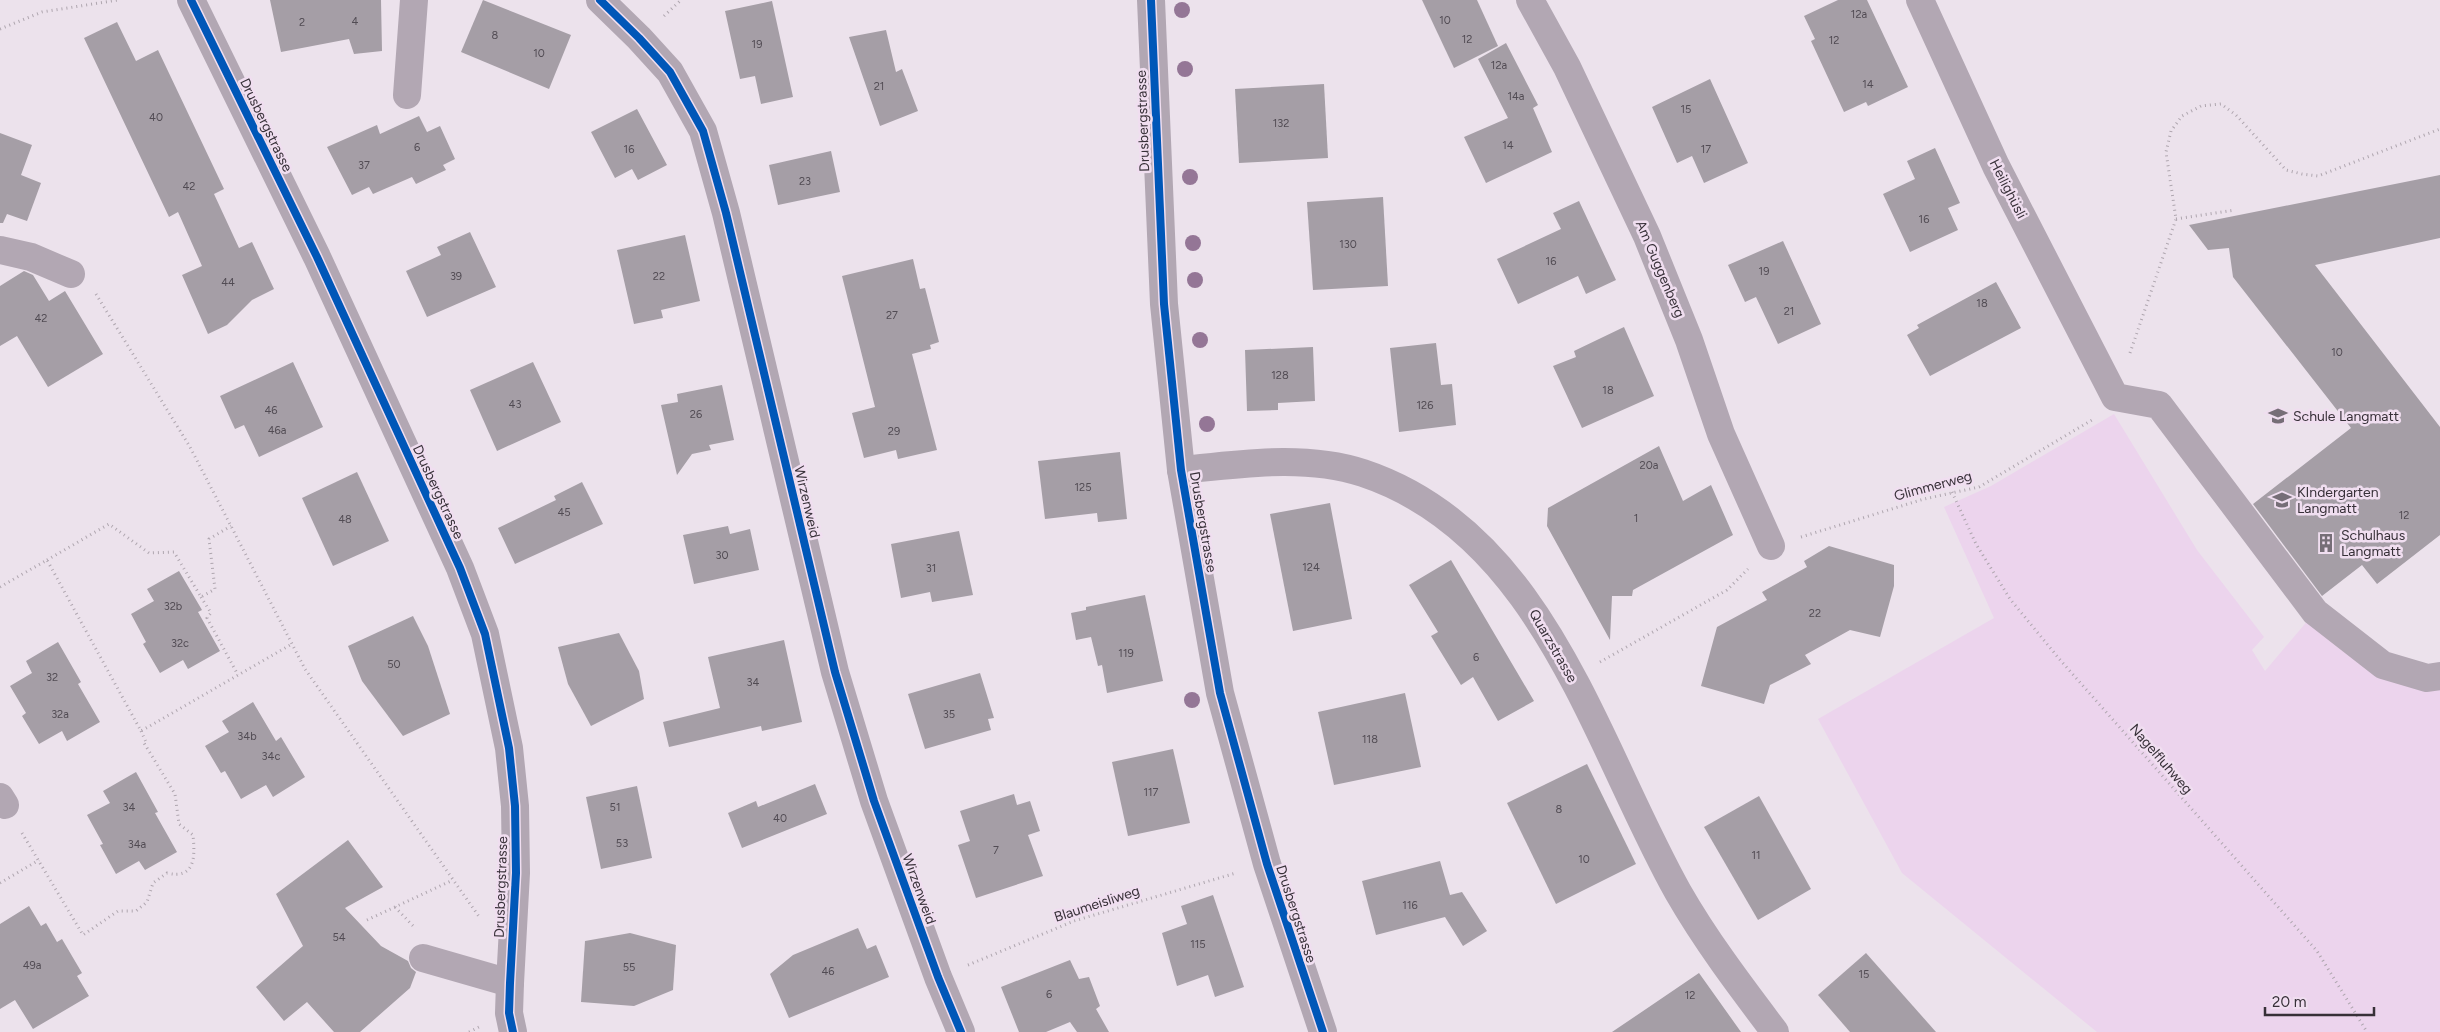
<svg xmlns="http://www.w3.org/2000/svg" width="2440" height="1032" viewBox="0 0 2440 1032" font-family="Figtree,sans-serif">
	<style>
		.green { fill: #ecd4ed }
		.building { fill: #a59ea6 }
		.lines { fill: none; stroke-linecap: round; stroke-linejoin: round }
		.path { stroke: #afa6af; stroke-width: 3; stroke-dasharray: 1 4; stroke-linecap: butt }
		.minor { stroke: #b2a7b3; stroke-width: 28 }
		.cycleway-casing { stroke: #f0def0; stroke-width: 11 }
		.cycleway { stroke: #0057b8; stroke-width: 8 }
		.tree { fill: #947696 }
		.labels { text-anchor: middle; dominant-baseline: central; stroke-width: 5; stroke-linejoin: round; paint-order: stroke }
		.number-label { font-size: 11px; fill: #524c54 }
		.street-label { font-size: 14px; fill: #373038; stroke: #f0def0 }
		.poi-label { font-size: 14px; fill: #373038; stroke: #f0def0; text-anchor: start }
	</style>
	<rect width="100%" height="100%" fill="#ece2ec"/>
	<path class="green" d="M 2114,414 L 2197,550 L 2264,637 L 2252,650 L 2265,671 L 2315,612 L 2383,665 L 2440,676 L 2440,1032 L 2097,1032 L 1902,873 L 1818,719 L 1994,618 L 1944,507 L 1991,486 Z"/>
	<g class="building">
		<path d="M 270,0 L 381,0 L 382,51 L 354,54 L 349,39 L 281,52 Z"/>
		<path d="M 483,0 L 571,35 L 549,89 L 461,52 Z"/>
		<path d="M 1422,0 L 1477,0 L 1498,46 L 1454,68 Z"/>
		<path d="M 1838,0 L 1867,0 L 1908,87 L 1868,106 L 1866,102 L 1844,112 L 1811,41 L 1815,39 L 1804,16 Z"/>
		<path d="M 772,1 L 793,97 L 761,104 L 755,76 L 740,79 L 725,11 Z"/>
		<path d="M 117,22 L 136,61 L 158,50 L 224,189 L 214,194 L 239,248 L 252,242 L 274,289 L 252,300 L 227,325 L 208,334 L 182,275 L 202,266 L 178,212 L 169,217 L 84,38 Z"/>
		<path d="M 886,30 L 896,72 L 902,69 L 918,111 L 880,126 L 849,37 Z"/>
		<path d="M 1506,43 L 1538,105 L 1533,108 L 1552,152 L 1486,183 L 1464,137 L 1508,118 L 1478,59 Z"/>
		<path d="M 1710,79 L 1748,163 L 1704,183 L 1692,156 L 1677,163 L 1652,107 Z"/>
		<path d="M 1324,84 L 1328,158 L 1239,163 L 1235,89 Z"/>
		<path d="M 637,109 L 667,165 L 638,180 L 632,169 L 615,178 L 591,132 Z"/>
		<path d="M 419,116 L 427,132 L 440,126 L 455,159 L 443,165 L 446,170 L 416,184 L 412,177 L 373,194 L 369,187 L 352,195 L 327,147 L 377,125 L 380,134 Z"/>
		<path d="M 0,133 L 32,145 L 21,175 L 41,183 L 27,221 L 7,214 L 3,223 L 0,223 Z"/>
		<path d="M 1935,148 L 1960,203 L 1948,208 L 1958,230 L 1910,252 L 1883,194 L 1915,179 L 1907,161 Z"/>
		<path d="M 831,151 L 840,192 L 778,205 L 769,165 Z"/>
		<path d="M 2440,175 L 2440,238 L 2315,265 L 2440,427 L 2440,535 L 2377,584 L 2362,565 L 2322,596 L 2253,504 L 2351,428 L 2233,277 L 2229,248 L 2208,250 L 2189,225 Z"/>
		<path d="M 1383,197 L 1388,286 L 1313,290 L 1307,202 Z"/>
		<path d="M 1579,201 L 1616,280 L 1586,294 L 1578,276 L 1518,304 L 1497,259 L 1561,229 L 1553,213 Z"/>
		<path d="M 470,232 L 496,287 L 427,317 L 406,271 L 441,255 L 437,247 Z"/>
		<path d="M 685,235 L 700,301 L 661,310 L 663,318 L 634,324 L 617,250 Z"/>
		<path d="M 1783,241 L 1821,324 L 1778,344 L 1756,297 L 1745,302 L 1728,265 Z"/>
		<path d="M 913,259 L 920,289 L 925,288 L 939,342 L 930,345 L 931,349 L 912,354 L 937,450 L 898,459 L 896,450 L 864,458 L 852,413 L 875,407 L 842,276 Z"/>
		<path d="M 24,271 L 33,275 L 49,301 L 65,291 L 103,354 L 48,387 L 17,336 L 0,346 L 0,286 Z"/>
		<path d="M 1996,282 L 2021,328 L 1930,376 L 1907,335 L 1919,328 L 1917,325 Z"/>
		<path d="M 1624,327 L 1654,396 L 1582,428 L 1553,366 L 1576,357 L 1574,351 Z"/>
		<path d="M 1436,343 L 1441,385 L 1452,384 L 1456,425 L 1399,432 L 1390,348 Z"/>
		<path d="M 1313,347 L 1315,401 L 1278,403 L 1278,410 L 1247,411 L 1245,350 Z"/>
		<path d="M 293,362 L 323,427 L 259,457 L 244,425 L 235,429 L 220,396 Z"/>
		<path d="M 533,362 L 561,422 L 497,451 L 470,390 Z"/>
		<path d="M 722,385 L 734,440 L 709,445 L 711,450 L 692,454 L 677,475 L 661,405 L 678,402 L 677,394 Z"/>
		<path d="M 1659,446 L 1683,501 L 1711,485 L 1733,535 L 1633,590 L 1632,596 L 1612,596 L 1610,640 L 1547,526 L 1548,508 Z"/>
		<path d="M 1120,452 L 1127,519 L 1098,522 L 1097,513 L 1045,519 L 1038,461 Z"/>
		<path d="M 357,472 L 389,541 L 333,566 L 302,498 Z"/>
		<path d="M 582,482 L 603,524 L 515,564 L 498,528 L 556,500 L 554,496 Z"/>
		<path d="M 1330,503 L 1352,619 L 1293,631 L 1270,514 Z"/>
		<path d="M 728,526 L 730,534 L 750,529 L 759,570 L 694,584 L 683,535 Z"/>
		<path d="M 959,531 L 973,595 L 932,602 L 930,592 L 901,598 L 891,544 Z"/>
		<path d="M 1829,546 L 1894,565 L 1894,586 L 1880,637 L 1850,630 L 1805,655 L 1811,664 L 1770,685 L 1764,704 L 1701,686 L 1717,627 L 1767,600 L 1762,592 L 1807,567 L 1804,561 Z"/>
		<path d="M 1451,560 L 1534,701 L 1498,721 L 1473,677 L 1461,685 L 1431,636 L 1438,632 L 1409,585 Z"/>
		<path d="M 179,571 L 202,610 L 198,612 L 220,651 L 188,669 L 183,660 L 160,673 L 143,644 L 146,642 L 131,614 L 154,601 L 147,589 Z"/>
		<path d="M 1145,595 L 1163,681 L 1107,693 L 1102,665 L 1098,666 L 1091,637 L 1076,640 L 1071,613 L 1086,610 L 1086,607 Z"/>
		<path d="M 413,616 L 428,646 L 450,714 L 403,736 L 362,681 L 348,646 Z"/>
		<path d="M 619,633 L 639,671 L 644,699 L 591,726 L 568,684 L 558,647 Z"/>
		<path d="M 784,640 L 802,722 L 762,731 L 761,726 L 669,747 L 663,722 L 720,708 L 708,657 Z"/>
		<path d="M 58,642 L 81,682 L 78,684 L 100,722 L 67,741 L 62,731 L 39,744 L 22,716 L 26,713 L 10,686 L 32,673 L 26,661 Z"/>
		<path d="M 980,673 L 994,718 L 988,719 L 991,730 L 925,749 L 908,694 Z"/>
		<path d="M 1405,693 L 1421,767 L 1334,785 L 1318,712 Z"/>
		<path d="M 253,702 L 276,741 L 281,737 L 305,777 L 273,797 L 266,785 L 241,799 L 225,771 L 221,773 L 205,746 L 229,732 L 222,721 Z"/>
		<path d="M 1173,749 L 1190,823 L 1128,836 L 1112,762 Z"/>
		<path d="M 1587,764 L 1636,864 L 1556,904 L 1507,803 Z"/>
		<path d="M 136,772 L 158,812 L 155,813 L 177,852 L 145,870 L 139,861 L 116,874 L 100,845 L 103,844 L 87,815 L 110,803 L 103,791 Z"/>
		<path d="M 815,784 L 827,814 L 742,848 L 728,813 L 756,801 L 758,807 Z"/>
		<path d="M 637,786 L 652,858 L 601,869 L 586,797 Z"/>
		<path d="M 1014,794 L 1017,805 L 1030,801 L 1040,831 L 1028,835 L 1043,876 L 976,898 L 958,845 L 970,841 L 960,811 Z"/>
		<path d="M 1759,796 L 1811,889 L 1758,920 L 1704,827 Z"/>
		<path d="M 348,840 L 383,887 L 345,908 L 381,946 L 408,961 L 411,968 L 416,972 L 410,988 L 360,1032 L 334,1032 L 307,1002 L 284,1021 L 256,987 L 303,946 L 276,894 Z"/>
		<path d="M 1440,861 L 1450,895 L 1462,892 L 1487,931 L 1463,946 L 1445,917 L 1376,935 L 1362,881 Z"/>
		<path d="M 1213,895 L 1244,987 L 1215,997 L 1208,975 L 1177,986 L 1162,933 L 1187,924 L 1181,906 Z"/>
		<path d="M 29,906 L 41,926 L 46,923 L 57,942 L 62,939 L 82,973 L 77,976 L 89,996 L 33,1029 L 15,1000 L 0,1009 L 0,924 Z"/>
		<path d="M 858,928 L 867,949 L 876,945 L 889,977 L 789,1018 L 770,974 L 793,955 Z"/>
		<path d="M 630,933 L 676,945 L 673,990 L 634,1006 L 581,1002 L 585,941 Z"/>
		<path d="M 1866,953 L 1936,1032 L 1850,1032 L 1818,995 Z"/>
		<path d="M 1070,960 L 1079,979 L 1089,977 L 1100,1006 L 1096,1009 L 1109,1032 L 1077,1032 L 1070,1022 L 1046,1032 L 1019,1032 L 1001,987 Z"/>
		<path d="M 1699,973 L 1741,1032 L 1612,1032 L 1649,1007 Z"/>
	</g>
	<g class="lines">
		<g class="path">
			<path d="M 664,16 L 681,0"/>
			<path d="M 0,29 L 42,12 L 118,0"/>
			<path d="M 2176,219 L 2235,210"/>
			<path d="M 96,294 L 190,447 L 305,669 L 480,918"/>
			<path d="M 2130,353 L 2176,219 L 2166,152 L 2171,131 L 2182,116 L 2201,106 L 2221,104 L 2236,115 L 2286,170 L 2302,174 L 2318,176 L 2440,129"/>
			<path d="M 1952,492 L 1976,544 L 2010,599 L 2061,661 L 2317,951 L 2367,1032"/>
			<path d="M 1801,537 L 1924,499 L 1979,487 L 2092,420"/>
			<path d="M 47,560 L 109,524 L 149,553 L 174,552 L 201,597 L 215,589 L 209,539 L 231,526"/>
			<path d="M 0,587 L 47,560 L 141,731 L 292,644"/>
			<path d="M 201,597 L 211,613 L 207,618 L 238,675"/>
			<path d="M 1600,662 L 1727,590 L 1748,569"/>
			<path d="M 22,833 L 83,935 L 118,911 L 136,911 L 147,902 L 153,883 L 167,873 C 196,880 195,855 193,835 L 179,824 L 175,794 L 144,743 L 146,742 L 141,731"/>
			<path d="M 0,883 L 39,860"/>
			<path d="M 395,907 L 415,928"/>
			<path d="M 367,920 L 453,880"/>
			<path d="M 968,965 L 1074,921 L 1236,873"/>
			<path d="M 469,1032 L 479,1027"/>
		</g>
		<g class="minor">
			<path d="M 191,0 L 317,257 L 460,568 L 485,634 L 509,748 L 515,806 L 516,873 L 510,983 L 509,1013 L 513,1032"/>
			<path d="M 600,0 L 639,38 L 670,72 L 703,131 L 726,213 L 835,672 L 874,801 L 938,977 L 961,1032"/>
			<path d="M 1151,0 L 1164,304 L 1181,470 L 1220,693 L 1267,864 L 1323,1032"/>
			<path d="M 1530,0 L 1567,67 L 1647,236 L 1689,340 L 1721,434 L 1771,546"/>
			<path d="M 1920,0 L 1996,166 L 2115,397 L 2159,405 L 2315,612 L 2383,665 L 2427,678 L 2440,676"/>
			<path d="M 407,95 L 414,0"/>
			<path d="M 0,250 L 31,257 L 71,274"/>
			<path d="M 1181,470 C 1241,464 1305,454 1363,473 C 1543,533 1595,744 1678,892 C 1706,941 1741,987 1775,1032"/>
			<path d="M 0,797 L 5,805"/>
			<path d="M 423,958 L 510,983"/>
		</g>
		<g class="cycleway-casing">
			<g id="cycleway">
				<path d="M 191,0 L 317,257 L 460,568 L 485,634 L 509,748 L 515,806 L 516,873 L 510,983 L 509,1013 L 513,1032"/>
				<path d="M 600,0 L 639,38 L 670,72 L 703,131 L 726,213 L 835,672 L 874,801 L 938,977 L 961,1032"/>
				<path d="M 1151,0 L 1164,304 L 1181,470 L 1220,693 L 1267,864 L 1323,1032"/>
			</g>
		</g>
		<use href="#cycleway" class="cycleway"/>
	</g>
	<g class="tree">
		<circle cx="1182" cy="10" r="8"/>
		<circle cx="1185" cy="69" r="8"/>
		<circle cx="1190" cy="177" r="8"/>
		<circle cx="1193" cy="243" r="8"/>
		<circle cx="1195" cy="280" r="8"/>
		<circle cx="1200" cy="340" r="8"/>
		<circle cx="1207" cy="424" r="8"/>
		<circle cx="1192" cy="700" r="8"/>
	</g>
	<defs>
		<g id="school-bare" transform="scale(1.5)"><path d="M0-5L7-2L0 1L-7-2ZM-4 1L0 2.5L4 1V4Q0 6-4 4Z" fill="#766e77" stroke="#f0def0" stroke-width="2.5" paint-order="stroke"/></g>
		<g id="building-bare" transform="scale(1.5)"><path d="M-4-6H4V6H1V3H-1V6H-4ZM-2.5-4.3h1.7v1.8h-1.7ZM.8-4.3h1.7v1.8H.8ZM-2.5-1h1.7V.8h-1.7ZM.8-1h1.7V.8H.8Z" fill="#766e77" stroke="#f0def0" stroke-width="2.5" paint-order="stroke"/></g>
	</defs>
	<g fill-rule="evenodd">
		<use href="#school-bare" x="2278" y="416"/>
		<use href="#school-bare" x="2282" y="500"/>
		<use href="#building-bare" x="2326" y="543"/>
	</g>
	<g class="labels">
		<g class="number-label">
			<text x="1859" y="14">12a</text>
			<text x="1445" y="20">10</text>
			<text x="355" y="21">4</text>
			<text x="302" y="22">2</text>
			<text x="495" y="35">8</text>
			<text x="1467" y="39">12</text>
			<text x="1834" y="40">12</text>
			<text x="757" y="44">19</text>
			<text x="539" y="53">10</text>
			<text x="1499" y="65">12a</text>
			<text x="1868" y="84">14</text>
			<text x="879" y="86">21</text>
			<text x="1516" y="96">14a</text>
			<text x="1686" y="109">15</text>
			<text x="156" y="117">40</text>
			<text x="1281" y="123">132</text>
			<text x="1508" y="145">14</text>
			<text x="417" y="147">6</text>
			<text x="629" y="149">16</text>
			<text x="1706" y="149">17</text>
			<text x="364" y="165">37</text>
			<text x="805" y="181">23</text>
			<text x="189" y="186">42</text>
			<text x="1924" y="219">16</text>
			<text x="1348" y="244">130</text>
			<text x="1551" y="261">16</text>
			<text x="1764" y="271">19</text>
			<text x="456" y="276">39</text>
			<text x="659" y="276">22</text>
			<text x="228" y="282">44</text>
			<text x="1982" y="303">18</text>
			<text x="1789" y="311">21</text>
			<text x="892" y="315">27</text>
			<text x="41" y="318">42</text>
			<text x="2337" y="352">10</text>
			<text x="1280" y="375">128</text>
			<text x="1608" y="390">18</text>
			<text x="515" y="404">43</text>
			<text x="1425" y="405">126</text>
			<text x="271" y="410">46</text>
			<text x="696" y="414">26</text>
			<text x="277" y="430">46a</text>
			<text x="894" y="431">29</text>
			<text x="1649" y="465">20a</text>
			<text x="1083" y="487">125</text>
			<text x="564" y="512">45</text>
			<text x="2404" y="515">12</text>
			<text x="1636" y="518">1</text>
			<text x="345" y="519">48</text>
			<text x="722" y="555">30</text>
			<text x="1311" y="567">124</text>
			<text x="931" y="568">31</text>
			<text x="173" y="606">32b</text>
			<text x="1815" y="613">22</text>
			<text x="180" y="643">32c</text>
			<text x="1126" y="653">119</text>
			<text x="1476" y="657">6</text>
			<text x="394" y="664">50</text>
			<text x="52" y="677">32</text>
			<text x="753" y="682">34</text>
			<text x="60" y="714">32a</text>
			<text x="949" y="714">35</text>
			<text x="247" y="736">34b</text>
			<text x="1370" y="739">118</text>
			<text x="271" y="756">34c</text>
			<text x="1151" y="792">117</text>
			<text x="129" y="807">34</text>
			<text x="615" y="807">51</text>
			<text x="1559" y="809">8</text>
			<text x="780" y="818">40</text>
			<text x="622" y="843">53</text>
			<text x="137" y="844">34a</text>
			<text x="996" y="850">7</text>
			<text x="1756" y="855">11</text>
			<text x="1584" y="859">10</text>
			<text x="1410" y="905">116</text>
			<text x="339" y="937">54</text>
			<text x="1198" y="944">115</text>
			<text x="32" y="965">49a</text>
			<text x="629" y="967">55</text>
			<text x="828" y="971">46</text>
			<text x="1864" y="974">15</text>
			<text x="1049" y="994">6</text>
			<text x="1690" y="995">12</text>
		</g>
		<g class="street-label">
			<text transform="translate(1143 121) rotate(-92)">Drusbergstrasse</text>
			<text transform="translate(266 125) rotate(64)">Drusbergstrasse</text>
			<text transform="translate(2008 189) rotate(63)">Heilighüsli</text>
			<text transform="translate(1660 269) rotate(67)">Am Guggenberg</text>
			<text transform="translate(1933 486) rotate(-15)">Glimmerweg</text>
			<text transform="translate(438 492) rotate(65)">Drusbergstrasse</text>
			<text transform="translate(807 502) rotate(77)">Wirzenweid</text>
			<text transform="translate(1203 522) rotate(80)">Drusbergstrasse</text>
			<text transform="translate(1553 646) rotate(60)">Quarzstrasse</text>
			<text transform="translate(2161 759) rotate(49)">Nagelfluhweg</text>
			<text transform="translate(501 887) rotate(-88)">Drusbergstrasse</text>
			<text transform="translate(919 889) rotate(70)">Wirzenweid</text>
			<text transform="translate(1097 904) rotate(-18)">Blaumeisliweg</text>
			<text transform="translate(1296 914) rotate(72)">Drusbergstrasse</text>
		</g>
		<g class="poi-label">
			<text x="2293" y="416">Schule Langmatt</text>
			<text x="2297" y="492">KIndergarten<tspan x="2297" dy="16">Langmatt</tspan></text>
			<text x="2341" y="535">Schulhaus<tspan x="2341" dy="16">Langmatt</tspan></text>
		</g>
	</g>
	<path d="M2265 1007v8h109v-8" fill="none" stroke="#373038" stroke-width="2.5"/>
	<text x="2272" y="1007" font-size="15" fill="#373038" stroke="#f0def0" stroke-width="4" paint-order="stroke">20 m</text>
</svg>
